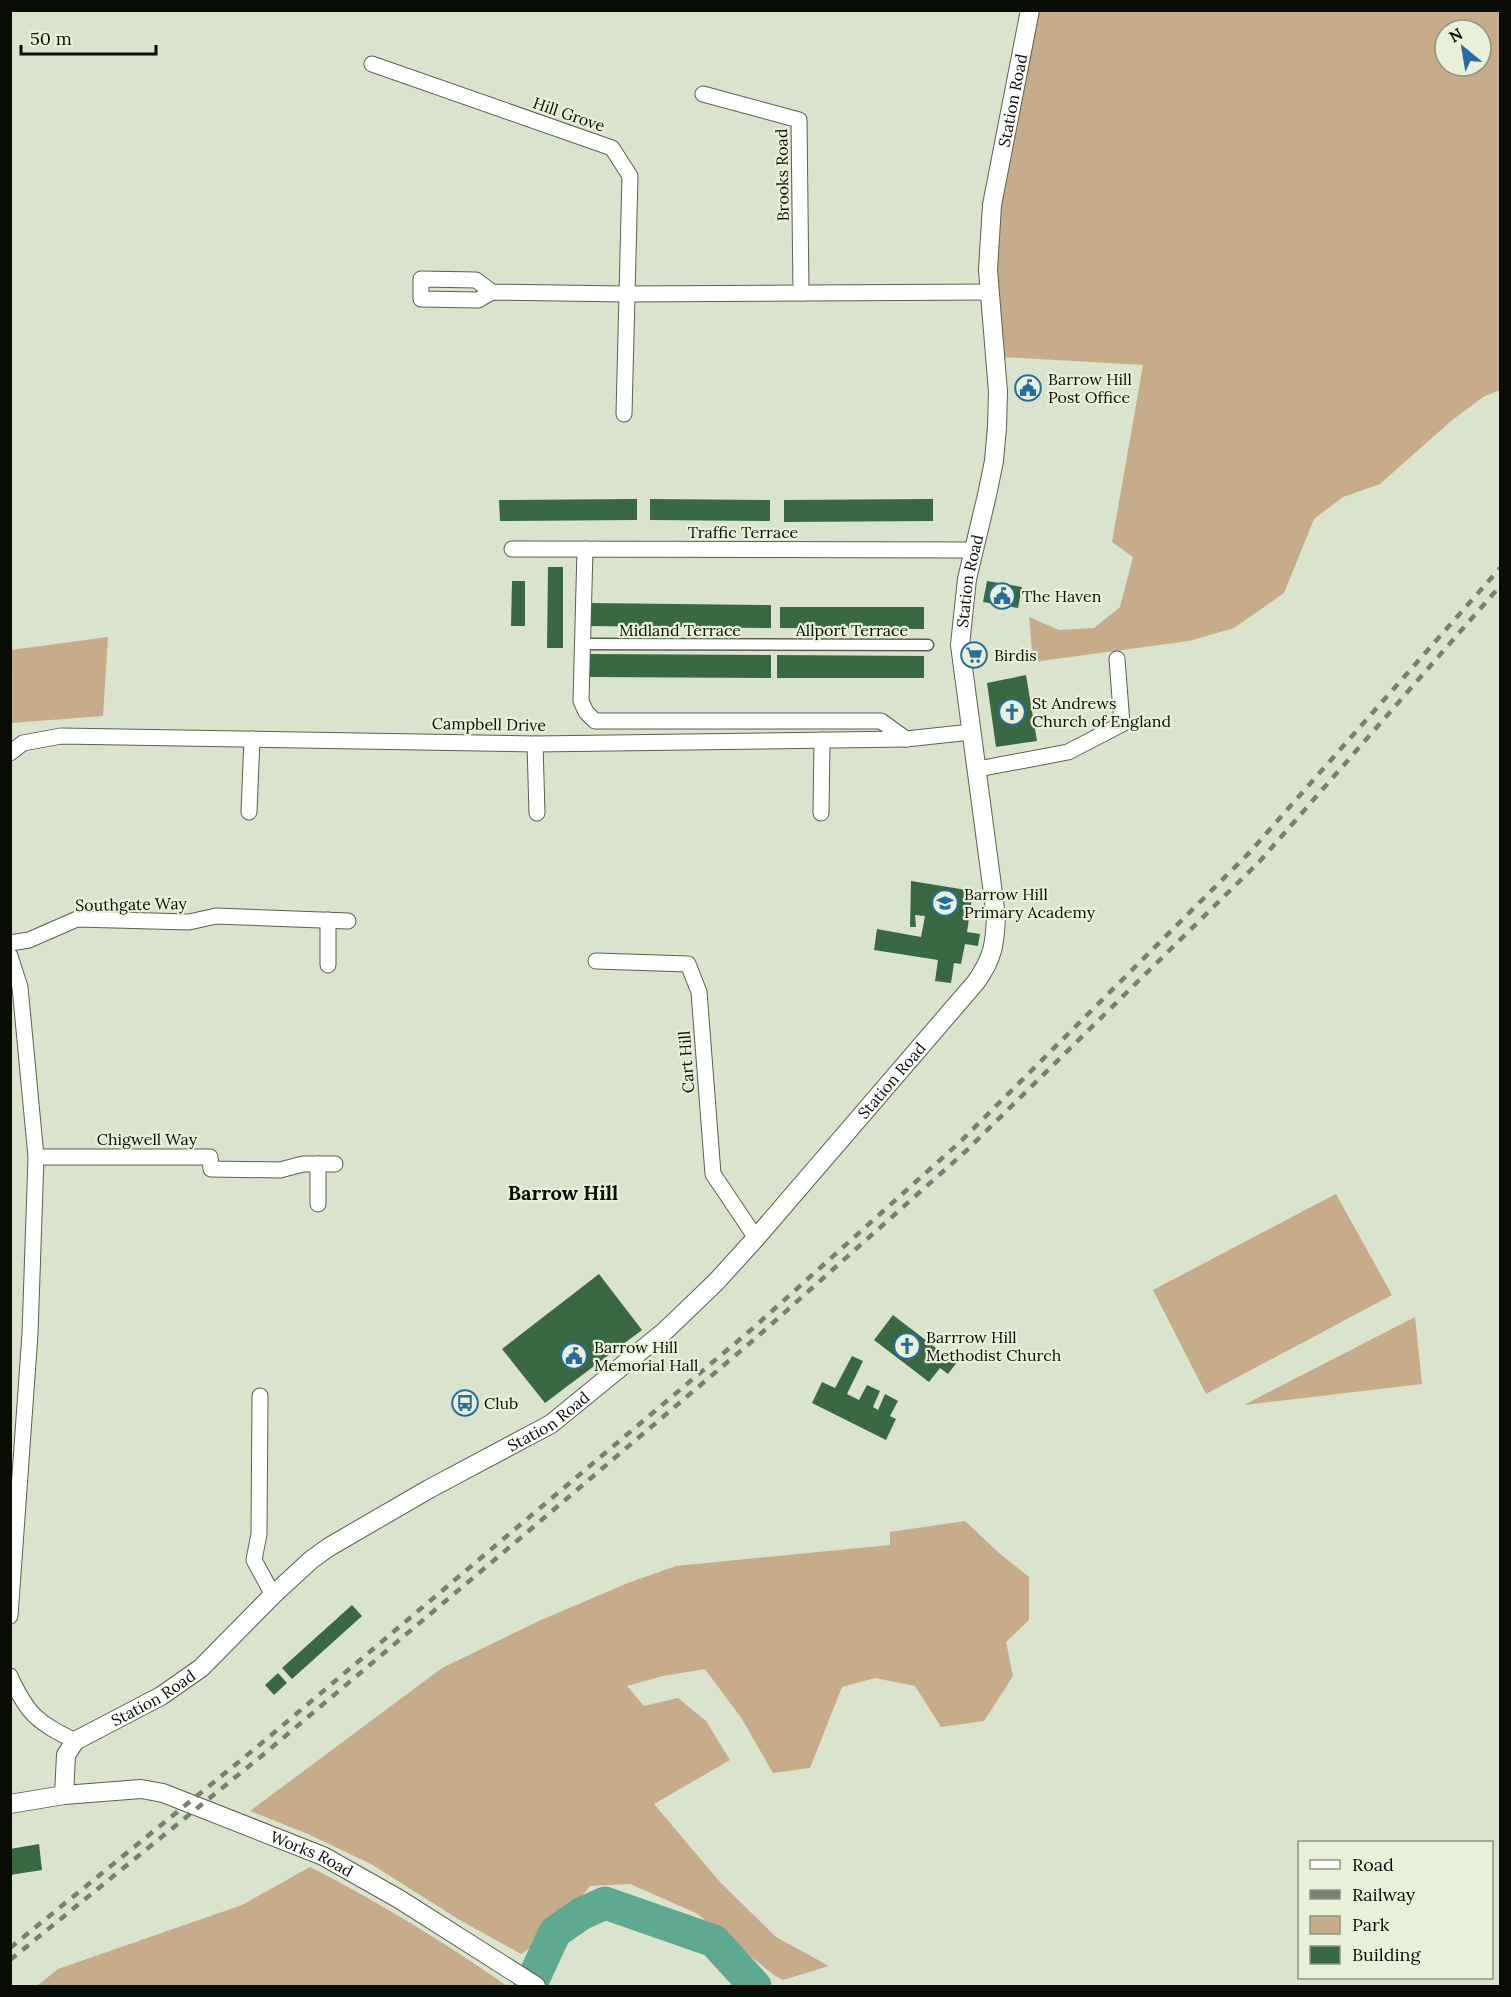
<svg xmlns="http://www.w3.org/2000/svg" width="1511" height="1997" viewBox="0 0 1511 1997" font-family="Lora,serif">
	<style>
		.green { fill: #c6ac8a; fill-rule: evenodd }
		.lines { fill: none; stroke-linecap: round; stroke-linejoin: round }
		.river { stroke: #5fa892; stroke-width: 33 }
		.building { fill: #396841 }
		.pedestrian-casing { stroke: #5a614d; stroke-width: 13 }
		.minor-casing { stroke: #5a614d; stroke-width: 17 }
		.tertiary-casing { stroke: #5a614d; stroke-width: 20 }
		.pedestrian { stroke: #fff; stroke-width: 10 }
		.minor { stroke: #fff; stroke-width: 15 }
		.tertiary { stroke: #fff; stroke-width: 18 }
		.rail { stroke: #787f6f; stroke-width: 4.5; stroke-dasharray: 8 8; stroke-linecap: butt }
		.labels { text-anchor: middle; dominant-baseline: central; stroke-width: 4.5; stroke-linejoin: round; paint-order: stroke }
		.street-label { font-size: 16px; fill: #0a0d06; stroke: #e8f1d8 }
		.poi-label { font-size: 16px; fill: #0a0d06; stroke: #e8f1d8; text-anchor: start }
		.quarter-label { font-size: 20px; font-weight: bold; fill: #0a0d06; stroke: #e8f1d8 }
	</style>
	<rect width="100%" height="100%" fill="#dae3cb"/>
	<g class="green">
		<path d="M 1040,11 L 1500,11 L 1500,390 L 1483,397 L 1451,421 L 1380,484 L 1343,497 L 1314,519 L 1284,593 L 1234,628 L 1189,641 L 1033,662 L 1029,617 L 1059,630 L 1094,628 L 1120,607 L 1133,557 L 1112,542 L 1143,365 L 1001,357 L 995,237 L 1020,92 ZM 1445,30 L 1481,30 L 1481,66 L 1445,66 Z"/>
		<path d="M 108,637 L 103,716 L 11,723 L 11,650 Z"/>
		<path d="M 1336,1194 L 1392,1295 L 1206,1394 L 1153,1290 Z"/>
		<path d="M 1415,1317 L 1422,1384 L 1244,1405 Z"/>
		<path d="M 965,1521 L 999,1553 L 1029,1577 L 1029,1620 L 1006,1642 L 1013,1676 L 984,1721 L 941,1727 L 915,1686 L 875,1678 L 842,1687 L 810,1768 L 773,1773 L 742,1719 L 705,1669 L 663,1676 L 627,1686 L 644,1706 L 678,1698 L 706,1721 L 730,1760 L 654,1804 L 720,1882 L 776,1937 L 829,1966 L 783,1980 L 774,1975 L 696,1913 L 630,1884 L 590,1886 L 554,1931 L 521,1954 L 458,1919 L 371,1864 L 308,1834 L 250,1811 L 442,1668 L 541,1620 L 628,1583 L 676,1566 L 890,1545 L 890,1532 Z"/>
		<path d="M 310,1867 C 379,1902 444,1942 507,1986 L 37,1986 L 58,1969 L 242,1905 Z"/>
	</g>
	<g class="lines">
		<path class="river" d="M 530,1986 L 555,1932 L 581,1914 L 605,1903 L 714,1941 L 755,1986"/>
	</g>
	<g class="building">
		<path d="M 637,499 L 637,520 L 500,521 L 499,500 Z"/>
		<path d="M 650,499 L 770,500 L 770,521 L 650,520 Z"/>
		<path d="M 933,499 L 933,521 L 784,522 L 784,500 Z"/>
		<path d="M 548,567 L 563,567 L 563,648 L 547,648 Z"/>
		<path d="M 512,581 L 525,581 L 525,626 L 511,626 Z"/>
		<path d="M 987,581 L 1022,587 L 1018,608 L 983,602 Z"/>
		<path d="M 588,603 L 771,605 L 771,628 L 588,626 Z"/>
		<path d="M 780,607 L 924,607 L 924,629 L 780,628 Z"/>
		<path d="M 588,654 L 771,655 L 771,678 L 589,677 Z"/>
		<path d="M 777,655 L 924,656 L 924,678 L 777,678 Z"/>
		<path d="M 1026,675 L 1037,741 L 996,747 L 987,683 Z"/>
		<path d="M 911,881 L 973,891 L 967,932 L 980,934 L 978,946 L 965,944 L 961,964 L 954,963 L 951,983 L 935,981 L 938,960 L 874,950 L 877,929 L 921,937 L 925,916 L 915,915 L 916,927 L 910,927 Z"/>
		<path d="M 599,1274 L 642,1330 L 545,1403 L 502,1349 Z"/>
		<path d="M 893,1315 L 949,1358 L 954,1352 L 961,1357 L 948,1374 L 940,1368 L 929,1382 L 874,1340 Z"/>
		<path d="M 852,1356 L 863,1361 L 847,1394 L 859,1400 L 867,1385 L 880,1391 L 873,1407 L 878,1410 L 885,1394 L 898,1401 L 890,1416 L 896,1419 L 886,1440 L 812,1403 L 822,1382 L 835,1388 Z"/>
		<path d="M 352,1605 L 362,1616 L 292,1679 L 282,1668 Z"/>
		<path d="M 278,1673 L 287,1683 L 274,1695 L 265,1685 Z"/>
		<path d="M 39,1844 L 42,1870 L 10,1875 L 10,1849 Z"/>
	</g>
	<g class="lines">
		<g class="pedestrian-casing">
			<path id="pedestrian" d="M 583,644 L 928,645"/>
		</g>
		<g class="minor-casing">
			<g id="minor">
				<path d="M 372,64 L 612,148 L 630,176 L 624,414"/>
				<path d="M 703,94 L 799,120 L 801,293"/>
				<path d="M 492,292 L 476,280 L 421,279 L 421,299 L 478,300 L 492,292 L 625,294 L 989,292"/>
				<path d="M 512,549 L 973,550"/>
				<path d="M 585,549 L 581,701 L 586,712 L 595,721 L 881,721 L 906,739"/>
				<path d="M 535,744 L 537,813"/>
				<path d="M 10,753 L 23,743 L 61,736 L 535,744 L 906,739 L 971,732"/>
				<path d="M 978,769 L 1068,752 L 1122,724 L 1117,659"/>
				<path d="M 249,812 L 252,739"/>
				<path d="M 821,813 L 822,740"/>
				<path d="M 10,943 L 29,940 L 77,919 L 189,922 L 216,916 L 348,921"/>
				<path d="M 10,956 L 20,987 L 36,1157 L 30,1334 L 10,1616"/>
				<path d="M 596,961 L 688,964 L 699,992 L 713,1174 L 756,1238"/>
				<path d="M 328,965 L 328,920"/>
				<path d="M 36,1157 L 210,1157 L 211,1169 L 280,1170 L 303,1164 L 335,1164"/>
				<path d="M 318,1164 L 318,1204"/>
				<path d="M 260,1396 L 259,1534 L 254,1560 L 273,1595"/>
				<path d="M 10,1676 C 28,1716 38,1722 75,1741"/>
			</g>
		</g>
		<g class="tertiary-casing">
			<g id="tertiary">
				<path id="s1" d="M 64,1795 L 66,1755 L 75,1741 L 161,1696 L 201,1668 L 273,1595 L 311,1560 L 329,1547 L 429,1489 L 551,1424 L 665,1331 L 716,1282 L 756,1238 L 976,982 C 993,958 995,944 996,916 L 960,645 L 967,579 L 987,495 L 994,461 L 997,427 L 998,392 L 988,270 L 992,205 L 1030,10"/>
				<path id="s2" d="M 10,1804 L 64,1795 L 141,1789 L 163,1793 L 323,1856 L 399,1899 L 536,1986"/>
			</g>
		</g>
		<use href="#pedestrian" class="pedestrian"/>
		<use href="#minor" class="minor"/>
		<use href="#tertiary" class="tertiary"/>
		<g class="rail">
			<path d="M 10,1948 L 257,1747 L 752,1329 L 959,1143 L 1250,852 L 1500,568"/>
			<path d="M 10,1960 L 264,1754 L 518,1540 L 757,1337 L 966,1151 L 1260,861 L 1500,586"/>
		</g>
	</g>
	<defs>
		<g id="civic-ring" transform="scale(1.35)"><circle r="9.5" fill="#e8f1d8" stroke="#276ca1" stroke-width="1.5"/><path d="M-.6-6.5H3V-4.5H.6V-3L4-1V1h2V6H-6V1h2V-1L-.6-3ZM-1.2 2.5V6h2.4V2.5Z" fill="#276ca1"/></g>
		<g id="supermarket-ring" transform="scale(1.35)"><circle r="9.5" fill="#e8f1d8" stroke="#276ca1" stroke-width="1.5"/><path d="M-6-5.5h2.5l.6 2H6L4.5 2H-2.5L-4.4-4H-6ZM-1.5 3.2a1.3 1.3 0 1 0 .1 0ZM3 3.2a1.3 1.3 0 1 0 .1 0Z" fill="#276ca1"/></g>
		<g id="church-ring" transform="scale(1.35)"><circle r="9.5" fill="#e8f1d8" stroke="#276ca1" stroke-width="1.5"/><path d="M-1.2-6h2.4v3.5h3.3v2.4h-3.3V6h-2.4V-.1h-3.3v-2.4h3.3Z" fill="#276ca1"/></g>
		<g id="school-ring" transform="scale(1.35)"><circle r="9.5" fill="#e8f1d8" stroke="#276ca1" stroke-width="1.5"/><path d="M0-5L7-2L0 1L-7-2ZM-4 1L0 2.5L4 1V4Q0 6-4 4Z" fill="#276ca1"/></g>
		<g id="bus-ring" transform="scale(1.35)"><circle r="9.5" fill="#e8f1d8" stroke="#276ca1" stroke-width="1.5"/><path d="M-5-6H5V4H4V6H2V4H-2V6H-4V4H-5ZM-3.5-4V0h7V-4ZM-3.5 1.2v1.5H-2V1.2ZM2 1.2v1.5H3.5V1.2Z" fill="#276ca1"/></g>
	</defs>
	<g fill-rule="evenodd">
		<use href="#civic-ring" x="1028" y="388"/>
		<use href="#civic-ring" x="1002" y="596"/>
		<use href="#supermarket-ring" x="974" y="655"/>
		<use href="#church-ring" x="1012" y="712"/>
		<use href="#school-ring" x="945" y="903"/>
		<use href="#church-ring" x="907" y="1346"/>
		<use href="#civic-ring" x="574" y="1356"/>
		<use href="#bus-ring" x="465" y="1403"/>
	</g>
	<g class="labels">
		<g class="street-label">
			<text stroke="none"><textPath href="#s1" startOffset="2142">Station Road</textPath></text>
			<text transform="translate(569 114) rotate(19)">Hill Grove</text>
			<text transform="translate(782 175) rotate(-91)">Brooks Road</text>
			<text x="743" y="532">Traffic Terrace</text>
			<text stroke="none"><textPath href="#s1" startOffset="1656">Station Road</textPath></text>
			<text x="680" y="630">Midland Terrace</text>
			<text x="852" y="630">Allport Terrace</text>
			<text transform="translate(489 724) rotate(1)">Campbell Drive</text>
			<text transform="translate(131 904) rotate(-1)">Southgate Way</text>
			<text transform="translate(686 1062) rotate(-94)">Cart Hill</text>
			<text stroke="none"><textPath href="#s1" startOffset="1118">Station Road</textPath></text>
			<text x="147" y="1139">Chigwell Way</text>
			<text stroke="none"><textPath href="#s1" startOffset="632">Station Road</textPath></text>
			<text stroke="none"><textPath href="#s1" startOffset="146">Station Road</textPath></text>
			<text stroke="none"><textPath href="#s2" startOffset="315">Works Road</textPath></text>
		</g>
		<g class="poi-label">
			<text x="1048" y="379">Barrow Hill<tspan x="1048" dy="18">Post Office</tspan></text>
			<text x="1022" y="596">The Haven</text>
			<text x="994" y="655">Birdis</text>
			<text x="1032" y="703">St Andrews<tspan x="1032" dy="18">Church of England</tspan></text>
			<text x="964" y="894">Barrow Hill<tspan x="964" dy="18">Primary Academy</tspan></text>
			<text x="926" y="1337">Barrrow Hill<tspan x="926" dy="18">Methodist Church</tspan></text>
			<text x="594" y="1347">Barrow Hill<tspan x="594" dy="18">Memorial Hall</tspan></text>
			<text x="484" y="1403">Club</text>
		</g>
		<g class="quarter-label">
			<text x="563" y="1192">Barrow Hill</text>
		</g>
	</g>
	<rect width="1511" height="1997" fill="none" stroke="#0a0d06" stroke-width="24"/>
	<rect x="1298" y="1841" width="195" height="138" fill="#e8f1d8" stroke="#8f9684" stroke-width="1.5"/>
	<rect x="1310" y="1860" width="30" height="9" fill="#ffffff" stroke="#8f9684" stroke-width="1.5"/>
	<text x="1352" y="1871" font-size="18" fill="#0a0d06">Road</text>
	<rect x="1310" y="1890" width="30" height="9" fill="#787f6f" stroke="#8f9684" stroke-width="1.5"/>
	<text x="1352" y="1901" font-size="18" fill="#0a0d06">Railway</text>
	<rect x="1310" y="1916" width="30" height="18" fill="#c6ac8a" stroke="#8f9684" stroke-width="1.5"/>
	<text x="1352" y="1931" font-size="18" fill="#0a0d06">Park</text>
	<rect x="1310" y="1946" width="30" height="18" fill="#396841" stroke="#8f9684" stroke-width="1.5"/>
	<text x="1352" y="1961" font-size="18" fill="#0a0d06">Building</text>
	<g transform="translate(1463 48) rotate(330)"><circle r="28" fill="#e8f1d8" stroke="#8f9684" stroke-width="1.5"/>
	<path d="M0-4.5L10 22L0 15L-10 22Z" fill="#276ca1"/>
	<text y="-9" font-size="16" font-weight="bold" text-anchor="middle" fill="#0a0d06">N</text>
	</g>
	<path d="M21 45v9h135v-9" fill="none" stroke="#0a0d06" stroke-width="3"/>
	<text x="30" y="45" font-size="18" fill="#0a0d06" stroke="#e8f1d8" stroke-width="4.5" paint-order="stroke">50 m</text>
</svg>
